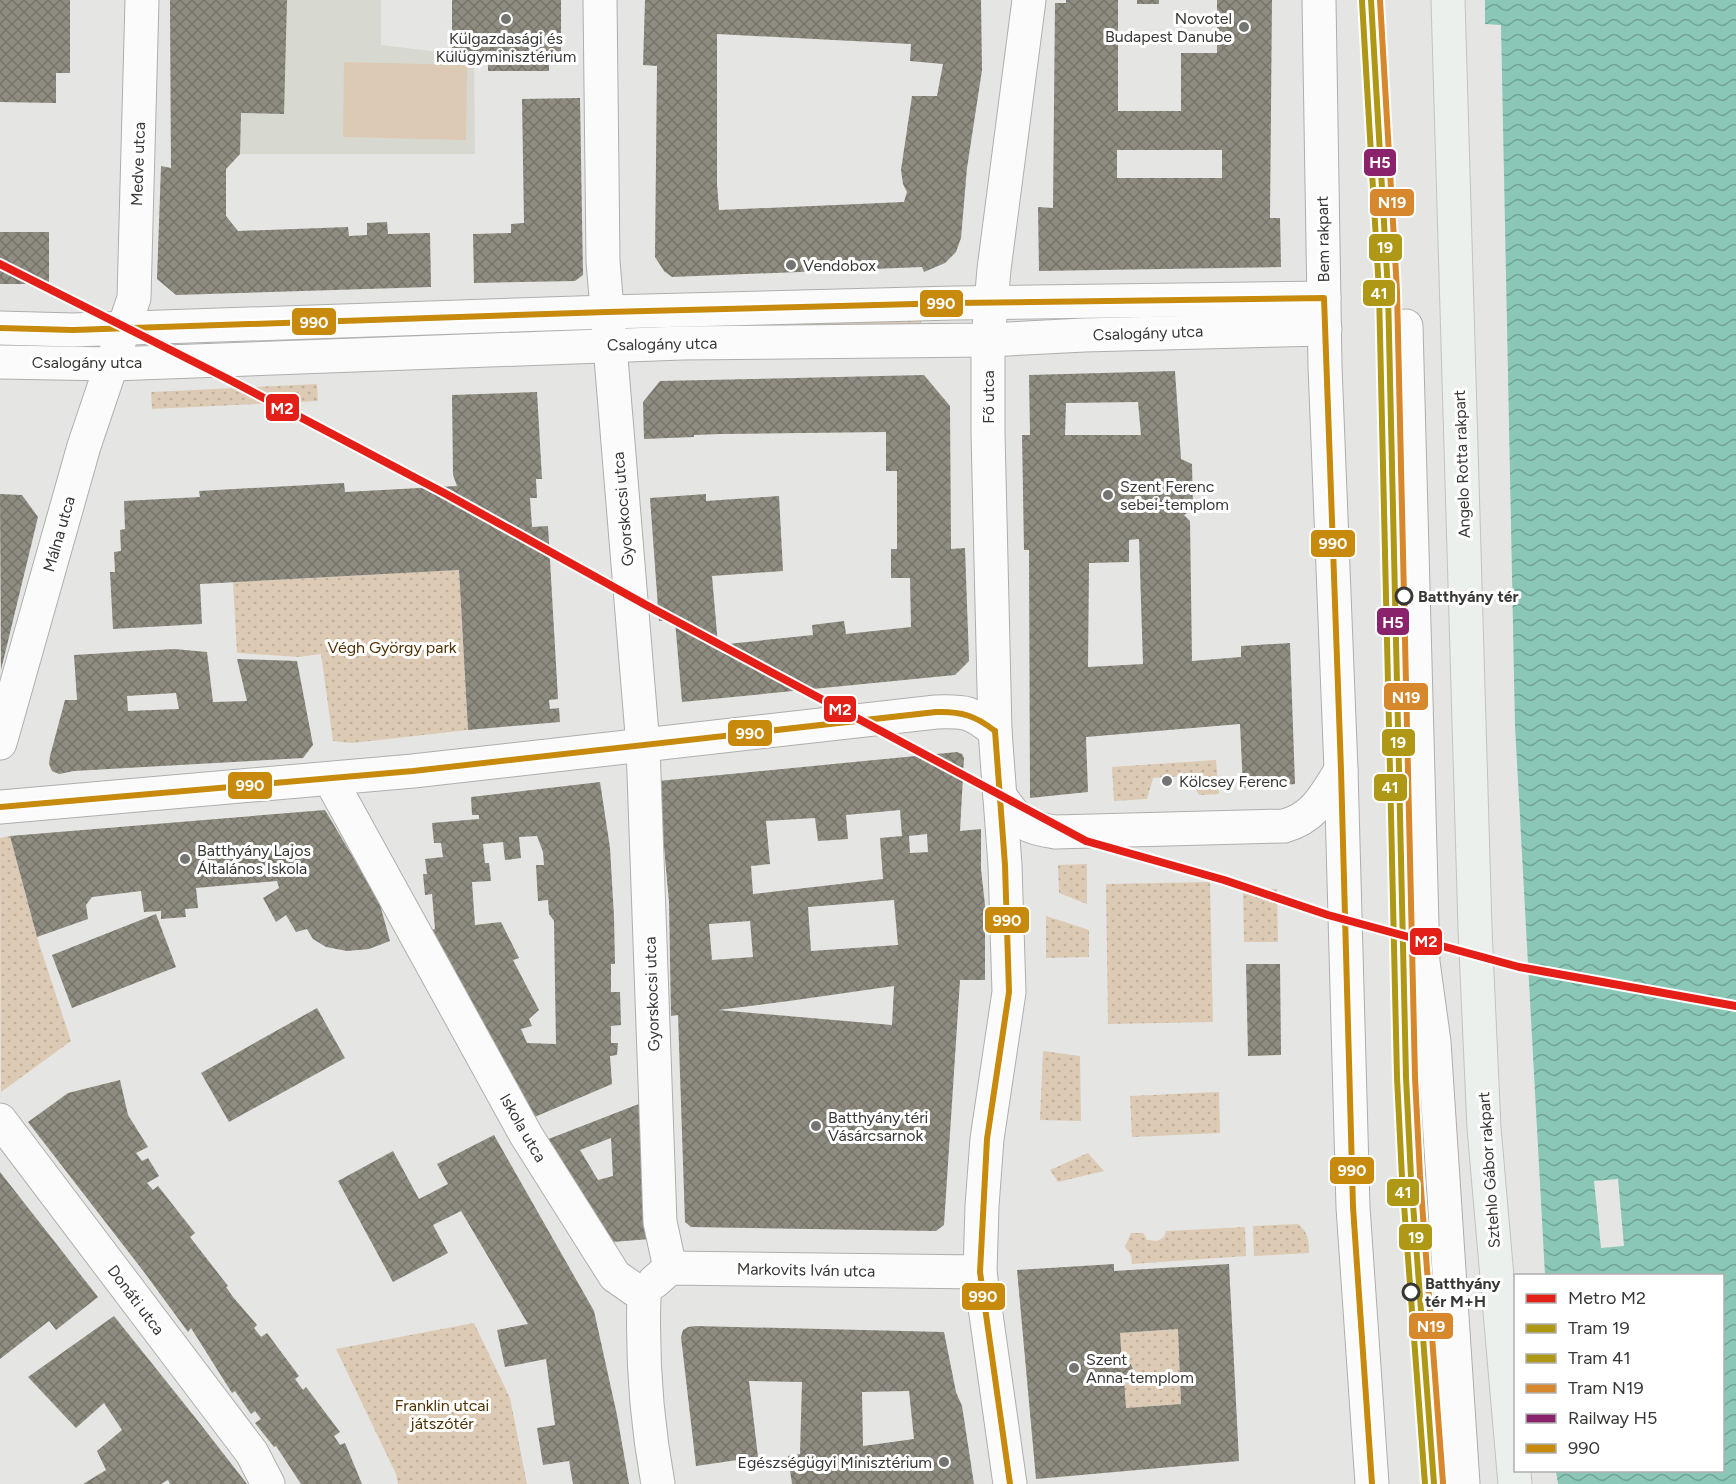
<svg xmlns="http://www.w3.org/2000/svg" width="1736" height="1484" viewBox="0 0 1736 1484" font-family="Figtree,sans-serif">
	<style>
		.built { fill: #d7d9d1 }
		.green { fill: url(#green-dots) }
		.pitch { fill: #dccab4 }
		.water { fill: url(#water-waves) }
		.pier { fill: #e5e6e3 }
		.building { fill: url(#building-cross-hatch); fill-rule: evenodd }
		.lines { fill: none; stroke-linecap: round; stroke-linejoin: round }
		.minor-casing { stroke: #aeafad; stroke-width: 35 }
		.major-casing { stroke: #c2c3c1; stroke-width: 35 }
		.minor { stroke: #fbfbfb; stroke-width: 33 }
		.major { stroke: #ebf0ec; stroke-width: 33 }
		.bus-1-casing { stroke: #fff; stroke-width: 10 }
		.bus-1 { stroke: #c78a0d; stroke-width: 6 }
		.rail-1-casing { stroke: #fff; stroke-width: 12 }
		.rail-1 { stroke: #8a236c; stroke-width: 8 }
		.tram-1-casing { stroke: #fff; stroke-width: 10 }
		.tram-2-casing { stroke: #fff; stroke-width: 10 }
		.tram-3-casing { stroke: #fff; stroke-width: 10 }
		.tram-1 { stroke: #af9815; stroke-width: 6 }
		.tram-2 { stroke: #af9815; stroke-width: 6 }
		.tram-3 { stroke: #d7882c; stroke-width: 6 }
		.metro-1-casing { stroke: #fff; stroke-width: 12 }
		.metro-1 { stroke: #e41f18; stroke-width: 8 }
		.poi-dot { fill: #747472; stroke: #fff; stroke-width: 2 }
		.stop-dot { fill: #fff; stroke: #373735; stroke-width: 3 }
		.labels { text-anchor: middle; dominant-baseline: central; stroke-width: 6; stroke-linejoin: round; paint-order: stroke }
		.poi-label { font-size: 16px; fill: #373735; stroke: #fff; text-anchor: start }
		.street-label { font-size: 16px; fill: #373735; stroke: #fff }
		.stop-label { font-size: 16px; font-weight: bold; fill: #373735; stroke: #fff; text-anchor: start }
		.park-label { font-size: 16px; fill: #503100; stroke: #fff }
		.line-badge { stroke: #fff; stroke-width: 2 }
		.badge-label { font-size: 16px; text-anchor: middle; font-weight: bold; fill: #fff }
	</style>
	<defs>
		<pattern id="green-dots" width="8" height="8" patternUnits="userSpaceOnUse" patternTransform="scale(1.5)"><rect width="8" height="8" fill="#dccab4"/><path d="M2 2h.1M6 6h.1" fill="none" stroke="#bdae9b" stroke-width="1.8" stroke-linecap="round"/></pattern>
		<pattern id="water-waves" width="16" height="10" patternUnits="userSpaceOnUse" patternTransform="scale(1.5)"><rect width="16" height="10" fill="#8ac7b6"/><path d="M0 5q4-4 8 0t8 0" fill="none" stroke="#72a295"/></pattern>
		<pattern id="building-cross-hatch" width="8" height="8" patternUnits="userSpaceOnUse" patternTransform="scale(1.5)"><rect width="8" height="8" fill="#8f8c81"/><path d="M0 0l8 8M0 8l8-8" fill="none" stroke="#76736a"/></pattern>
	</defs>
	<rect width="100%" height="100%" fill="#e5e6e3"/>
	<path class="built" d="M 170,0 L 381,0 L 381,45 L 474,56 L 475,154 L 240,154 L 226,169 L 171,168 Z"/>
	<g class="green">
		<path d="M 921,316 L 921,324 L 663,328 L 662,320 Z"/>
		<path d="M 317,384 L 318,401 L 152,409 L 151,392 Z"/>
		<path d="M 459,570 L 468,730 L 352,743 L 333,741 L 321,654 L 299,657 L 237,653 L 233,582 Z"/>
		<path d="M 1216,760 L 1219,794 L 1199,795 L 1188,776 L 1153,778 L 1147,799 L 1114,801 L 1112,767 Z"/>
		<path d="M 10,836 L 37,937 L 71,1041 L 1,1092 L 0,838 Z"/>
		<path d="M 1087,864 L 1087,904 L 1059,893 L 1058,865 Z"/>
		<path d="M 1210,882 L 1213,1022 L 1108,1024 L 1106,884 Z"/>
		<path d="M 1277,889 L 1278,942 L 1244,942 L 1243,890 Z"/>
		<path d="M 1046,916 L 1089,930 L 1089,957 L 1046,958 Z"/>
		<path d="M 1043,1051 L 1080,1056 L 1081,1121 L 1040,1120 Z"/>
		<path d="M 1219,1092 L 1220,1133 L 1132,1137 L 1130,1096 Z"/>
		<path d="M 1088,1153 L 1104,1171 L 1058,1182 L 1050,1170 Z"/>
		<path d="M 1298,1224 C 1308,1233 1309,1239 1309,1253 L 1254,1256 L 1253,1226 Z"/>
		<path d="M 1245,1227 L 1246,1256 L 1132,1264 L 1131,1255 L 1125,1247 L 1131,1233 L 1143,1233 L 1147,1240 L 1157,1241 L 1164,1237 L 1166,1231 Z"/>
		<path d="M 474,1323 L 510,1398 L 527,1484 L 398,1484 L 396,1474 L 336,1349 Z"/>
		<path d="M 1178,1329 L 1181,1404 L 1126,1408 L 1124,1378 L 1131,1375 L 1133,1369 L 1131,1363 L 1122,1362 L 1120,1333 Z"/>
	</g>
	<path class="pitch" d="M 344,62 L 467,65 L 466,140 L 343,137 Z"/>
	<path class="water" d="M 1485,0 L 1736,0 L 1736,1484 L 1558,1484 L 1556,1471 L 1722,1470 L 1722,1276 L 1545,1275 L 1515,726 L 1501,25 L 1485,24 Z"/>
	<path class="pier" d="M 1618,1179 L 1624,1246 L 1601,1248 L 1594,1181 Z"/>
	<g class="building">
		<path d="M 0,0 L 70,0 L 70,73 L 56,73 L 56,103 L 0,102 Z"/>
		<path d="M 170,0 L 287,0 L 284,114 L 241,113 L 240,154 L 226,169 L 226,216 L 238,231 L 348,227 L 349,236 L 367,235 L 367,223 L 387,222 L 388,234 L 430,233 L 431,287 L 176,295 L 157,279 L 161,166 L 171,168 Z"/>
		<path d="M 452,0 L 561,0 L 561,52 L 549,52 L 549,71 L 488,71 L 488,53 L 452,53 Z"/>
		<path d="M 645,0 L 981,0 L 982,70 L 967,168 L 961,238 L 956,252 L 945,263 L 924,272 L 922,267 L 672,277 L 664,271 L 655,257 L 657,66 L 643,65 ZM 717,34 L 911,44 L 910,61 L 943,64 L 937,96 L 912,96 L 901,170 L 903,184 L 907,192 L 904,202 L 719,210 L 717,184 Z"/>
		<path d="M 1066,0 L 1118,0 L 1118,111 L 1181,111 L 1181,53 L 1217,53 L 1217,0 L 1272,0 L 1270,218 L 1280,218 L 1281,267 L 1039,271 L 1038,207 L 1053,208 L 1055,3 L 1066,3 ZM 1117,150 L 1222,150 L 1222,178 L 1117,178 Z"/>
		<rect x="1137" y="0" width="22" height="4"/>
		<path d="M 580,98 L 583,275 L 575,281 L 474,283 L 473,234 L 511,233 L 511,224 L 524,223 L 522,99 Z"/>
		<rect x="0" y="232" width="49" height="52"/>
		<path d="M 1175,371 L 1181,459 L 1192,464 L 1193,509 L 1184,515 L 1190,521 L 1192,661 L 1241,657 L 1241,646 L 1290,643 L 1295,784 L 1243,788 L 1240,724 L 1086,737 L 1088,792 L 1030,798 L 1029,550 L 1024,550 L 1022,435 L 1030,435 L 1029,375 ZM 1138,402 L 1141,435 L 1065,435 L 1066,403 ZM 1139,539 L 1143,664 L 1088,667 L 1089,563 L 1129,562 L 1129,540 Z"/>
		<path d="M 924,375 L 950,406 L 951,549 L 965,548 L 969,661 L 955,675 L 682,702 L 675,621 L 659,621 L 650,498 L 706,494 L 706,501 L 779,496 L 783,571 L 712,576 L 718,645 L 813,635 L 812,625 L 844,621 L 846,634 L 911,627 L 910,578 L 891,578 L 891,549 L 897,549 L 897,471 L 886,471 L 886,432 L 721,434 L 694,435 L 694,437 L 644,439 L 643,402 L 660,381 Z"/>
		<path d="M 537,392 L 542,479 L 536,479 L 537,498 L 530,498 L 532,527 L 548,526 L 558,699 L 549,700 L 550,709 L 559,708 L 560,722 L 468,730 L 459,570 L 200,584 L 202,624 L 113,629 L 110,572 L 115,572 L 114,552 L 121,551 L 120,530 L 125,529 L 124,501 L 200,497 L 199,491 L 344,483 L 345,492 L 457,486 L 453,475 L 452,395 Z"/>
		<path d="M 0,494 L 22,495 L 38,517 L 1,670 Z"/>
		<path d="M 174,649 L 207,652 L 213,702 L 247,701 L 237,659 L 297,661 L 313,745 L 303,758 L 74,771 L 59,774 L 52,771 L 49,764 L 50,756 L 65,700 L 77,700 L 74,655 ZM 176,693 L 179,709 L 128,711 L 127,696 Z"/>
		<path d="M 957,752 L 962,754 L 964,758 L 960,831 L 981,829 L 981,869 L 985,905 L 985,980 L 960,980 L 944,1225 L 936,1231 L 691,1227 L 685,1222 L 678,1015 L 671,1016 L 669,902 L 658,781 ZM 900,810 L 902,836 L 880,838 L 883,879 L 753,894 L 751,866 L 770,864 L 766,821 L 815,818 L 818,841 L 848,839 L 846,815 ZM 927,834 L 928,852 L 910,853 L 909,836 ZM 894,900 L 898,945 L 811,951 L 808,907 ZM 750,921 L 753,957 L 712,960 L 709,924 ZM 894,986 L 892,1025 L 718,1010 L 789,1001 Z"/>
		<path d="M 600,782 L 610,848 L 614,917 L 615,964 L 611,964 L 611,992 L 620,992 L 621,1025 L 611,1026 L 611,1043 L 618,1043 L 617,1055 L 610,1056 L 612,1084 L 530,1119 L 431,930 L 435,929 L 432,894 L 425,895 L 423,874 L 427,874 L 425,859 L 443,857 L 441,843 L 434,843 L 432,823 L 479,819 L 479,815 L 472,815 L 471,797 ZM 537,836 L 543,852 L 544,865 L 536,865 L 538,901 L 548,900 L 549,914 L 554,921 L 556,1044 L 527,1043 L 521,1029 L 532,1026 L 529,1019 L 539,1010 L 513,960 L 519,958 L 501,922 L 475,925 L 472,882 L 491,881 L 489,863 L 485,863 L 483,844 L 503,842 L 505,860 L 521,858 L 519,837 Z"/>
		<path d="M 325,810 L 379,901 L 390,941 L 369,949 L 347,951 L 326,947 L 313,939 L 307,929 L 296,932 L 286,915 L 276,922 L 263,898 L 279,888 L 277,881 L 196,888 L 198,908 L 185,909 L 186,917 L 161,919 L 161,911 L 144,912 L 141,891 L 92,897 L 86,905 L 88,919 L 37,937 L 10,836 Z"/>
		<path d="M 156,914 L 176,967 L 72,1008 L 52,955 Z"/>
		<path d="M 1246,964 L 1280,964 L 1281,1055 L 1248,1056 Z"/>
		<path d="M 317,1008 L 345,1058 L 229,1122 L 201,1073 Z"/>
		<path d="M 120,1080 L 128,1115 L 148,1147 L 136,1153 L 142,1161 L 148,1158 L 159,1176 L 147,1183 L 153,1190 L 158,1186 L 195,1233 L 190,1237 L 228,1286 L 226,1287 L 233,1297 L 257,1325 L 254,1328 L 261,1337 L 267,1333 L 299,1376 L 295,1379 L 303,1390 L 306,1387 L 340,1432 L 334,1436 L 340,1445 L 345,1443 L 362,1484 L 301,1484 L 276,1446 L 274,1447 L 255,1423 L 261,1419 L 255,1411 L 251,1414 L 235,1391 L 232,1393 L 191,1328 L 188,1332 L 144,1272 L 28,1122 L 68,1093 Z"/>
		<path d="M 644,1102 L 650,1239 L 612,1242 L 546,1140 ZM 611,1138 L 613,1176 L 598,1180 L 580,1150 Z"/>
		<path d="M 494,1135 L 594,1311 L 617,1415 L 629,1484 L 573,1484 L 569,1461 L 543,1465 L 537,1428 L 555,1425 L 546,1359 L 505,1367 L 497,1330 L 528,1324 L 461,1211 L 433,1225 L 448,1253 L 393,1282 L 338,1181 L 393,1151 L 419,1199 L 448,1184 L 437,1164 Z"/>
		<path d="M 0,1172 L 98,1297 L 56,1330 L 49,1321 L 0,1359 Z"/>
		<path d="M 1114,1264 L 1114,1271 L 1229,1264 L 1239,1461 L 1036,1479 L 1017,1270 ZM 1178,1329 L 1181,1404 L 1126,1408 L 1124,1378 L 1131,1375 L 1133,1369 L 1131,1364 L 1122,1362 L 1120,1333 Z"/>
		<path d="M 114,1316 L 198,1421 L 247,1484 L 170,1484 L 168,1480 L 161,1484 L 83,1484 L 106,1470 L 97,1451 L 122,1430 L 104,1403 L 76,1428 L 28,1377 Z"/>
		<path d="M 696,1326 L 944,1332 L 956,1392 L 962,1406 L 974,1484 L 792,1484 L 788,1456 L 800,1454 L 802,1382 L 749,1381 L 758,1457 L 696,1466 L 681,1337 L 683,1330 L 688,1327 ZM 909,1391 L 914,1439 L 863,1446 L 862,1392 Z"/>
	</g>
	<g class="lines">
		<g class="minor-casing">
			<g id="minor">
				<path d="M 600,0 L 603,261 L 643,746 L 660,1222 L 670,1268"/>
				<path d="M 1319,0 L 1325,366 L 1341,770 L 1353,1207 L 1372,1484"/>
				<path d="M 1406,326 L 1423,962 L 1434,1042 L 1463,1484"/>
				<path d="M 0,328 L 73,330 L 607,312 L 954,303 L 1324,298"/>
				<path d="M 0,362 L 112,364 L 682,343 L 988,340 L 1084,335 L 1325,329"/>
				<path d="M 0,743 L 84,446 L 134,298 L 142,0"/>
				<path d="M 330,779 L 526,1135 L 615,1276 L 644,1296"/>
				<path d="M 1000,796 C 1018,822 1023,827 1055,832 L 1284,826 C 1314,818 1325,796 1341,770"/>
				<path d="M 0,807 L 413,771 L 936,712 C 966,711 972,712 995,731"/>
				<path d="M 0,1120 L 252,1453 L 268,1484"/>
				<path d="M 654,1282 L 670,1268 L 980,1272"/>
				<path d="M 644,1296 C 642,1357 647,1424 658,1484"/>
				<path d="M 1010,1484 L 980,1272 L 982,1206 L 987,1139 L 1009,992 L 1005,865 L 995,731 L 988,433 L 988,340 L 994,269 L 1029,0"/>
			</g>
		</g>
		<g class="major-casing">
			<path id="major" d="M 1448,0 L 1475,928 L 1484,1128 L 1515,1484"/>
		</g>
		<use href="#minor" class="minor"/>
		<use href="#major" class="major"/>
		<g class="bus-1-casing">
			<g id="bus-1">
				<path d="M 0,328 L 73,330 L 607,312 L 954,303 L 1324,298 L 1341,770 L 1353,1207 L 1372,1484"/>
				<path d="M 995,731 L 1005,865 L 1009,992 L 987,1139 L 980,1272 L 1010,1484"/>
				<path d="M 0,807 L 413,771 L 936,712 C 961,711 976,716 995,731"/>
			</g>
		</g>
		<use href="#bus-1" class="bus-1"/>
		<g class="rail-1-casing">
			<path id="rail-1" d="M 1377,0 L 1382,263 L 1399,829"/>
		</g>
		<use href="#rail-1" class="rail-1"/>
		<g class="tram-1-casing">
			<path id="tram-1" d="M 1371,0 L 1388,291 L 1406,1077 L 1411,1177 L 1434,1484"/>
		</g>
		<g class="tram-2-casing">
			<path id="tram-2" d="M 1362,1 L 1379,291 L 1397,1077 L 1402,1178 L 1425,1484"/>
		</g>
		<g class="tram-3-casing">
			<path id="tram-3" d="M 1380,0 L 1397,291 L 1415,1077 L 1420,1176 L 1443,1483"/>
		</g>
		<use href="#tram-1" class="tram-1"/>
		<use href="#tram-2" class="tram-2"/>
		<use href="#tram-3" class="tram-3"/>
		<g class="metro-1-casing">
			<path id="metro-1" d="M 0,264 L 226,378 L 446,494 L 646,605 L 1086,841 L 1224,880 L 1328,915 L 1519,967 L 1736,1006"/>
		</g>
		<use href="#metro-1" class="metro-1"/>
	</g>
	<g class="poi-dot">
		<circle cx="506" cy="19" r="6"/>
		<circle cx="1244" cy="27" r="6"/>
		<circle cx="791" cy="265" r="6"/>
		<circle cx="1108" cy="495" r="6"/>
		<circle cx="1167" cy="781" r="6"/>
		<circle cx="185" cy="859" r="6"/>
		<circle cx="816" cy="1126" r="6"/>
		<circle cx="1074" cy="1368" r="6"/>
		<circle cx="944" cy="1462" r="6"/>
	</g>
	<g class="stop-dot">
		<circle cx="1404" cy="596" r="8"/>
		<circle cx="1411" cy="1292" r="8"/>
	</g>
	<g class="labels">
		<g class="poi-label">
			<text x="1232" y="18" text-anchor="end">Novotel<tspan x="1232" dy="18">Budapest Danube</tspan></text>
			<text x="506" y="38" text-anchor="middle">Külgazdasági és<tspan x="506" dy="18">Külügyminisztérium</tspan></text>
			<text x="803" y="265">Vendobox</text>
			<text x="1120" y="486">Szent Ferenc<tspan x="1120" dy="18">sebei-templom</tspan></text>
			<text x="1179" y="781">Kölcsey Ferenc</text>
			<text x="197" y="850">Batthyány Lajos<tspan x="197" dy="18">Általános Iskola</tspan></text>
			<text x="828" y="1117">Batthyány téri<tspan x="828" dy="18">Vásárcsarnok</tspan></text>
			<text x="1086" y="1359">Szent<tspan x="1086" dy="18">Anna-templom</tspan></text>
			<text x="932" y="1462" text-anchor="end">Egészségügyi Minisztérium</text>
		</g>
		<g class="street-label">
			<text transform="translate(138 164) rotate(-88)">Medve utca</text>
			<text transform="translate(1323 239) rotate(-91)">Bem rakpart</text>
			<text transform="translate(1148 333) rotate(-2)">Csalogány utca</text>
			<text transform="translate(662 344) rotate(-1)">Csalogány utca</text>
			<text x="87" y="362">Csalogány utca</text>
			<text transform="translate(988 397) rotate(-90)">Fő utca</text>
			<text transform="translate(1462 464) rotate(-92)">Angelo Rotta rakpart</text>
			<text transform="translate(623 509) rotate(-95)">Gyorskocsi utca</text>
			<text transform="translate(59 534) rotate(-74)">Málna utca</text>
			<text transform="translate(652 994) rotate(-92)">Gyorskocsi utca</text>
			<text transform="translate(523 1128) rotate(60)">Iskola utca</text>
			<text transform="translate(1489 1170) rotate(-94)">Sztehlo Gábor rakpart</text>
			<text transform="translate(806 1270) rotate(1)">Markovits Iván utca</text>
			<text transform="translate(136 1300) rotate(53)">Donáti utca</text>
		</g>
		<g class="stop-label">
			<text x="1418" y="596">Batthyány tér</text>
			<text x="1425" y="1283">Batthyány<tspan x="1425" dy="18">tér M+H</tspan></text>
		</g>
		<g class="park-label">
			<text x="392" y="647">Végh György park</text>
			<text x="442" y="1405">Franklin utcai<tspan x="442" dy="18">játszótér</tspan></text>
		</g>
	</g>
	<g class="line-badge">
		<rect x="1363" y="148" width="34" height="29" rx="6" fill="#8a236c"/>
		<rect x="1369" y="188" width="46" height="29" rx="6" fill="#d7882c"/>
		<rect x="1368" y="233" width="35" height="29" rx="6" fill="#af9815"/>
		<rect x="1362" y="279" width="34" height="28" rx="6" fill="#af9815"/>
		<rect x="919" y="289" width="45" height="29" rx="6" fill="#c78a0d"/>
		<rect x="291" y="307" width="46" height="29" rx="6" fill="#c78a0d"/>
		<rect x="265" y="393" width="35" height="29" rx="6" fill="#e41f18"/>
		<rect x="1310" y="529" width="46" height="29" rx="6" fill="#c78a0d"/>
		<rect x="1376" y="607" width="34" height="29" rx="6" fill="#8a236c"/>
		<rect x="1383" y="682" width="46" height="29" rx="6" fill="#d7882c"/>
		<rect x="823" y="695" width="34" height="28" rx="6" fill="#e41f18"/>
		<rect x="727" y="719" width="46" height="28" rx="6" fill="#c78a0d"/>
		<rect x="1381" y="728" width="35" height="29" rx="6" fill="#af9815"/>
		<rect x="227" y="771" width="46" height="29" rx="6" fill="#c78a0d"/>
		<rect x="1373" y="773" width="35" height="29" rx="6" fill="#af9815"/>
		<rect x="984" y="906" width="46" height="28" rx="6" fill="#c78a0d"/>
		<rect x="1409" y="927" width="34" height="29" rx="6" fill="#e41f18"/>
		<rect x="1329" y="1156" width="46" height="29" rx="6" fill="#c78a0d"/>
		<rect x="1386" y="1178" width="34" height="29" rx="6" fill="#af9815"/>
		<rect x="1398" y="1223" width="35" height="28" rx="6" fill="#af9815"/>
		<rect x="961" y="1282" width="45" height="29" rx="6" fill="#c78a0d"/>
		<rect x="1408" y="1312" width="46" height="28" rx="6" fill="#d7882c"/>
	</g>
	<g class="badge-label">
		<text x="1380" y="168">H5</text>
		<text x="1392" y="208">N19</text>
		<text x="1385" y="253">19</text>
		<text x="1379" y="299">41</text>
		<text x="941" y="309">990</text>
		<text x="314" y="328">990</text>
		<text x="282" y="414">M2</text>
		<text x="1333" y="549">990</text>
		<text x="1393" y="628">H5</text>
		<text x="1406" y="703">N19</text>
		<text x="840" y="715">M2</text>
		<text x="750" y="739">990</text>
		<text x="1398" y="748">19</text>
		<text x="250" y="791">990</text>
		<text x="1390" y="793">41</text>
		<text x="1007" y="926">990</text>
		<text x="1426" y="947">M2</text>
		<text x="1352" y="1176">990</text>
		<text x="1403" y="1198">41</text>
		<text x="1416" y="1243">19</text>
		<text x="983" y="1302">990</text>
		<text x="1431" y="1332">N19</text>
	</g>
	<rect x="1514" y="1274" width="210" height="198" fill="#ffffff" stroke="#afafae" stroke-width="1.5"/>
	<rect x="1526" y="1294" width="30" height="9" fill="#e41f18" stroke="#afafae" stroke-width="1.5"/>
	<text x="1568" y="1304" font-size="18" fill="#373735">Metro M2</text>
	<rect x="1526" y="1324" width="30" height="9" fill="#af9815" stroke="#afafae" stroke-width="1.5"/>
	<text x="1568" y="1334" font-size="18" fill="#373735">Tram 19</text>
	<rect x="1526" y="1354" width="30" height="9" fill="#af9815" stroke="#afafae" stroke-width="1.5"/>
	<text x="1568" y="1364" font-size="18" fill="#373735">Tram 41</text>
	<rect x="1526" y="1384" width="30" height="9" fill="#d7882c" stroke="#afafae" stroke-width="1.5"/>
	<text x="1568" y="1394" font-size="18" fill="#373735">Tram N19</text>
	<rect x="1526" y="1414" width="30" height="9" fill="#8a236c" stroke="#afafae" stroke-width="1.5"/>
	<text x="1568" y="1424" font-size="18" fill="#373735">Railway H5</text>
	<rect x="1526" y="1444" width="30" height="9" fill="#c78a0d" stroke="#afafae" stroke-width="1.5"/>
	<text x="1568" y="1454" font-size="18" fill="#373735">990</text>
</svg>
